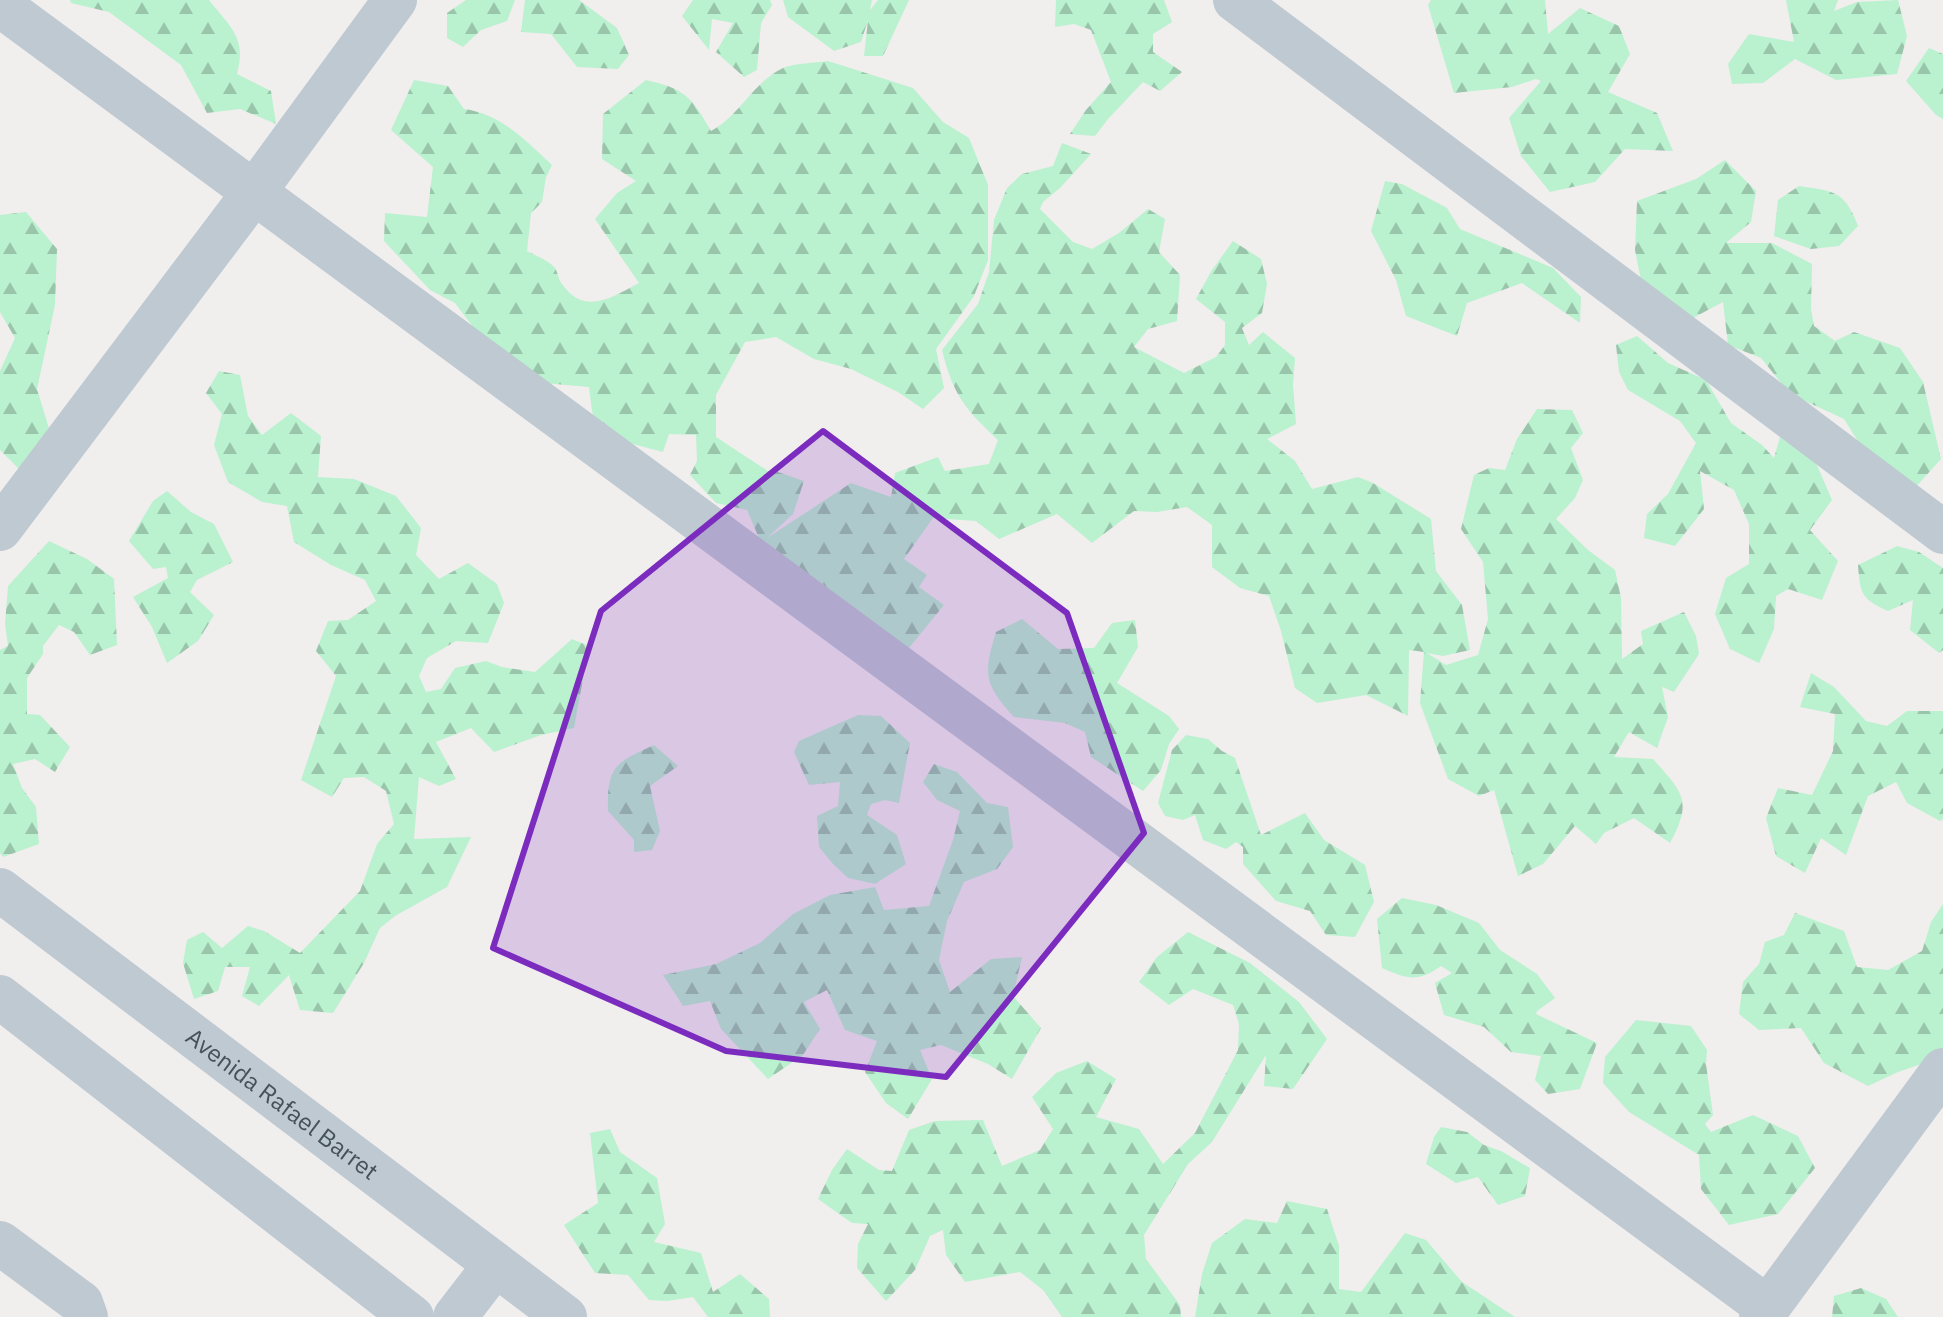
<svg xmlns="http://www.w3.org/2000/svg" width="1943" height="1317" viewBox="0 0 1943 1317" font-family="'IBM Plex Sans',sans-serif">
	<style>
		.forest { fill: url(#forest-firs) }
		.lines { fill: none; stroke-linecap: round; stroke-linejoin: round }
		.minor { stroke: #bec9d1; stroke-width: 44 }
		.marked { fill: #7b2cbf; fill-opacity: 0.2; stroke: #7b2cbf; stroke-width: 6; stroke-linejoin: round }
		.labels { text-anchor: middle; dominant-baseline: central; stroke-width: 8; stroke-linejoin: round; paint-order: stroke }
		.street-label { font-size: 24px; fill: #45525c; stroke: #fff }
	</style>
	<defs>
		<pattern id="forest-firs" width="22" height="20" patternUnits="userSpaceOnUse" patternTransform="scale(2)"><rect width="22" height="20" fill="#baf1cf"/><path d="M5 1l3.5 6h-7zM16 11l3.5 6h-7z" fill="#99c6ab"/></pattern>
	</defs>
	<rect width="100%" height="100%" fill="#f1eeee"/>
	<g class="forest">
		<path d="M 70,0 L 209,0 C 230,27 247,37 237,74 L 271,91 L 276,124 L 240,109 L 207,113 L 181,65 L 109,12 L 71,3 Z"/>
		<path d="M 466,0 L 515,0 L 507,21 L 481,30 L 463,47 L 447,38 L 447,13 Z"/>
		<path d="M 525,0 L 579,0 L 617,28 L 629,55 L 618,69 L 577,67 L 551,34 L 521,32 Z"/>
		<path d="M 693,0 L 770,0 L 772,5 L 761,23 L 757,70 L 744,77 L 716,52 L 733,23 L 712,19 L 709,50 L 682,16 Z"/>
		<path d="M 783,0 L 872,0 L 870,10 L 878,0 L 909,0 L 883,56 L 864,56 L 868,20 L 861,42 L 834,51 L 788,17 Z"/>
		<path d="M 1056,0 L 1164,0 L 1172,22 L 1153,34 L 1153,52 L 1182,72 L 1160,91 L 1143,82 L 1108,119 L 1095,136 L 1070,134 L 1086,110 L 1111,82 L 1091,30 L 1074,24 L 1055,27 Z"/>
		<path d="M 1431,0 L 1545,0 L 1548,34 L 1580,8 L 1619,26 L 1630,54 L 1608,92 L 1657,113 L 1673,151 L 1625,149 L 1595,182 L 1550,192 L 1521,156 L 1509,118 L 1541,81 L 1536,79 L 1512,87 L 1454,93 L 1428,5 Z"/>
		<path d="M 1786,0 L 1838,0 L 1834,11 L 1857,2 L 1898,0 L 1907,36 L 1897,74 L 1836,80 L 1795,59 L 1763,83 L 1732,84 L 1728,64 L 1749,34 L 1794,42 Z"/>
		<path d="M 1929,48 L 1943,54 L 1943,119 L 1936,115 L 1906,81 Z"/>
		<path d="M 828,61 L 913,88 L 943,122 L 969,138 L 988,185 L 988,260 L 974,296 L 936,349 L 944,388 L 923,409 L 898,392 L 851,369 L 814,359 L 776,337 L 745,342 L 716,395 L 716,437 L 768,471 L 778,472 L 804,481 L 793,514 L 767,538 L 851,483 L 891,497 L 895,473 L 938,457 L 945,471 L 989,464 L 998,440 C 965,409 953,395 942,350 L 978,304 L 989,272 L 994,220 L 1007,188 L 1022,174 L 1053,166 L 1062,143 L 1091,154 L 1060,188 L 1043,202 L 1040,209 L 1073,242 L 1092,249 L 1119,233 L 1148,209 L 1165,219 L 1159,252 L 1180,275 L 1177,321 L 1148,329 L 1134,347 L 1184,373 L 1216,357 L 1225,345 L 1225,322 L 1196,299 L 1212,270 L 1233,241 L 1261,259 L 1267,284 L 1262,313 L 1242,328 L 1249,345 L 1263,332 L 1295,358 L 1293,385 L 1296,424 L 1267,439 L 1295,461 L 1312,489 L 1358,477 L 1373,483 L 1431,519 L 1436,571 L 1462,605 L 1470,650 L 1443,656 L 1427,653 L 1446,665 L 1478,655 L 1488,619 L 1483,562 L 1461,529 L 1474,475 L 1489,468 L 1505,470 L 1517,439 L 1537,409 L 1572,410 L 1583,433 L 1571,448 L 1583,480 L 1575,498 L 1556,519 L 1588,550 L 1615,570 L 1621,598 L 1622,659 L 1643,644 L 1641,631 L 1684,612 L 1696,636 L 1699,654 L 1674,692 L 1662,687 L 1668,717 L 1657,748 L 1629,732 L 1614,757 L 1653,759 C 1683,793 1693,800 1670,843 L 1634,818 L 1604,833 L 1596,844 L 1575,826 L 1543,864 L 1518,876 L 1494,790 L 1479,796 L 1448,779 L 1420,703 L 1424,652 L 1409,650 L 1408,716 L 1366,695 L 1317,703 L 1295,688 L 1281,631 L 1269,596 L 1240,588 L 1212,567 L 1212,525 L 1187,507 L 1157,512 L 1134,511 L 1092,543 L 1057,514 L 999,539 L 976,521 L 933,518 L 904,559 L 927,575 L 919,587 L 944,605 L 895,665 L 761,543 L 747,510 L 716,503 L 690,475 L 697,461 L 696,435 L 669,434 L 663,452 L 599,435 L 592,411 L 589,387 L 532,382 L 499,361 L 455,303 L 430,290 L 384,241 L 385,213 L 427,217 L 433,167 L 391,130 L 414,80 L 448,86 L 464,109 C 501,114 525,140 552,165 L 546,177 L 542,202 L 531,213 L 527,251 C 534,255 548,260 554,267 C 558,271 558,280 562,284 C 584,316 611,298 639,283 L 595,219 L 617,193 L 636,181 L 602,159 L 603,114 L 646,80 C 685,89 691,96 711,131 C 739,117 754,81 783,68 C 796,63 815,63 828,61 Z"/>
		<path d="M 1725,160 L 1756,191 L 1751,222 L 1726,243 L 1772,243 L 1812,264 L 1811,309 L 1814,326 L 1835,341 L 1854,332 L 1900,348 L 1923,382 L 1941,459 L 1914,489 L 1866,454 L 1844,419 L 1790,394 L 1761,358 L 1728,345 L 1723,302 L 1691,319 L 1643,291 L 1635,250 L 1637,201 L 1696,179 Z"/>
		<path d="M 1385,181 L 1402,184 L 1447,208 L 1460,229 L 1553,268 L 1581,297 L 1580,323 L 1522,283 L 1467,303 L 1457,336 L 1406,316 L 1396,280 L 1371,231 Z"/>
		<path d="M 1799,186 C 1834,191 1845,191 1858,226 L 1839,246 L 1811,249 L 1774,236 L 1778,200 Z"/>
		<path d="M 26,212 L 57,249 L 55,305 L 37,389 L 51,435 L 22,472 L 0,450 L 0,371 L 15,338 L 0,312 L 0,215 Z"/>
		<path d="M 1637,336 L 1668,363 L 1706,380 L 1731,423 L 1762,445 L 1774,458 L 1780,437 L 1816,463 L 1832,500 L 1810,530 L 1838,561 L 1822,600 L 1788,589 L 1776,596 L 1774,629 L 1759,663 L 1730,649 L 1715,614 L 1726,578 L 1749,564 L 1749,524 L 1734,490 L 1700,471 L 1704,509 L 1675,546 L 1644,538 L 1647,514 L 1668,494 L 1696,443 L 1680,421 L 1628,390 L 1619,372 L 1616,345 Z"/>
		<path d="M 219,371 L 240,375 L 248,416 L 262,435 L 291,413 L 321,436 L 318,477 L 354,479 L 396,496 L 421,528 L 416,555 L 439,579 L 468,563 L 497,584 L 504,603 L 488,643 L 456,641 L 427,658 L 419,676 L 426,692 L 441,689 L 455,668 L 486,661 L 502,667 L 535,672 L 572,639 L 589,646 L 574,728 L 541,735 L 494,752 L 471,728 L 436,742 L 456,779 L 439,786 L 419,777 L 414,839 L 471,837 L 447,887 L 395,916 L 380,928 L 364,963 L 333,1013 L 300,1010 L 289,975 L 259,1006 L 242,996 L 250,967 L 225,967 L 218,991 L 194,999 L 183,963 L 187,940 L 203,932 L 222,948 L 248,926 L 264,931 L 300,953 L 360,891 L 377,844 L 394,824 L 386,791 L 364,777 L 344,778 L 332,797 L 301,780 L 336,676 L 316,651 L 328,621 L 348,620 L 376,601 L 365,580 L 331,565 L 294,542 L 287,506 L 262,502 L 228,482 L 214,445 L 222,414 L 206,393 Z"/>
		<path d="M 167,491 L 191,512 L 214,524 L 233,562 L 197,580 L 190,592 L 214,615 L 198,641 L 167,663 L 152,627 L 133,597 L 168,578 L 166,567 L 153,569 L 129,541 L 153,501 Z"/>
		<path d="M 49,541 L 87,559 L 114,579 L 117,645 L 90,655 L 74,632 L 59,625 L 43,646 L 43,654 L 27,678 L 27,714 L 40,715 L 70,747 L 55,772 L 35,759 L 13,764 L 22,788 L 36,807 L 39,844 L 3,857 L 0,853 L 0,650 L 8,646 L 5,624 L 8,586 Z"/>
		<path d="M 1897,546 L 1919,552 L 1943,568 L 1943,650 L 1939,653 L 1910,630 L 1913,600 L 1888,611 C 1861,599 1860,593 1858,565 Z"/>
		<path d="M 1022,619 L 1058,649 L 1094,648 L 1112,623 L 1135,620 L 1138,647 L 1117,683 L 1169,716 L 1179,729 L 1169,744 L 1161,770 L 1143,791 L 1091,757 L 1085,732 L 1065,723 L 1014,717 C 984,684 983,674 996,632 Z"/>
		<path d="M 1811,673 L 1834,687 L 1866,721 L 1887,726 L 1907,711 L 1943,711 L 1943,819 L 1940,821 L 1907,803 L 1896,782 L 1868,796 L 1846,855 L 1821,838 L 1805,873 L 1776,856 L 1766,818 L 1778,788 L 1812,795 L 1833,751 L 1835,714 L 1800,707 Z"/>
		<path d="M 858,715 L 881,716 L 910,743 L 899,803 L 885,800 L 871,804 L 867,815 L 897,835 L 906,864 L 875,884 L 848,878 L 833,864 L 819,847 L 817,816 L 838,806 L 840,782 L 809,785 L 794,752 L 799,741 Z"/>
		<path d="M 1186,735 L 1208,739 L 1222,751 L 1235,758 L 1261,835 L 1305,813 L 1324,840 L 1365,865 L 1374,902 L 1355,937 L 1326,935 L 1310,911 L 1276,901 L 1243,864 L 1243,847 L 1236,842 L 1226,849 L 1203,840 L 1195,815 L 1183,820 L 1165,816 L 1158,803 L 1172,750 Z"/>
		<path d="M 654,745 L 678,766 L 650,786 L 660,831 L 652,850 L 634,852 L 634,840 L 608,811 C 607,766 615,763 654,745 Z"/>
		<path d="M 934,764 L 957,772 L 987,803 L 1008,807 L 1013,847 L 997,869 L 964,882 L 947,921 L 939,960 L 950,992 L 991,959 L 1022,957 L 1013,996 L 1041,1028 L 1012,1079 L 988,1064 L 941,1045 L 920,1050 L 932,1079 L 908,1119 L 886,1103 L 865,1072 L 877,1041 L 845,1030 L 827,990 L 804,1002 L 820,1029 L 803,1055 L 768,1079 L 721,1029 L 710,1001 L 683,1006 L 663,975 L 716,964 L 760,943 L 793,914 L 830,895 L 875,887 L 884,910 L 929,906 L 953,840 L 960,811 L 937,800 L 923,782 Z"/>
		<path d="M 1402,898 L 1436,905 L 1479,923 L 1500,950 L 1537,974 L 1555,998 L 1537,1011 L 1536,1014 L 1597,1043 L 1580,1089 L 1548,1094 L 1535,1080 L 1541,1056 L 1511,1052 L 1484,1027 L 1444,1015 L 1435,983 L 1452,973 L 1441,966 C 1417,983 1408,979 1382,968 L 1377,919 Z"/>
		<path d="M 1943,904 L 1943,1053 L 1939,1058 L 1898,1072 L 1868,1086 L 1824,1063 L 1801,1028 L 1759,1030 L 1739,1014 L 1743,982 L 1759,964 L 1765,942 L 1784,935 L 1795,913 L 1844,931 L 1857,967 L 1888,970 L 1922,951 L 1931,922 Z"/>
		<path d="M 1188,932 L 1250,963 L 1299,1002 L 1327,1039 L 1293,1089 L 1264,1086 L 1266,1055 L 1212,1142 L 1188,1164 L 1144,1235 L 1146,1259 L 1180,1305 L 1181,1317 L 1062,1317 L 1043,1290 L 1020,1272 L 965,1282 L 946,1255 L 943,1230 L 930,1236 L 915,1270 L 886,1301 L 857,1268 L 858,1244 L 868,1224 L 852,1223 L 818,1199 L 832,1170 L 847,1149 L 879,1170 L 892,1171 L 909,1130 L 935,1121 L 983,1120 L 1002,1166 L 1040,1150 L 1053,1129 L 1032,1097 L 1056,1073 L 1087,1061 L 1116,1079 L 1096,1117 L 1139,1129 L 1163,1164 L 1195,1133 L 1238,1050 L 1239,1024 L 1233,1005 L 1193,989 L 1169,1005 L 1139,982 L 1157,957 Z"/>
		<path d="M 1636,1020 L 1691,1026 L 1707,1050 L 1706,1064 L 1713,1115 L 1705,1124 L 1711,1132 L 1753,1115 L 1798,1136 L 1815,1168 L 1778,1214 L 1729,1225 L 1701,1189 L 1699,1155 L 1629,1112 L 1603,1083 L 1605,1057 Z"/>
		<path d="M 1441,1127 L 1467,1132 L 1484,1145 L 1501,1151 L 1530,1168 L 1525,1196 L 1498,1205 L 1478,1177 L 1456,1183 L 1426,1164 L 1434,1137 Z"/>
		<path d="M 610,1129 L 620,1152 L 657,1178 L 665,1224 L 654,1242 L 701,1253 L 713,1292 L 740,1274 L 769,1299 L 770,1317 L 708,1317 L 693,1297 L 667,1301 L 649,1300 L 628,1275 L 595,1273 L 564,1225 L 598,1203 L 590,1133 Z"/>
		<path d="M 1287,1201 L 1327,1209 L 1339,1246 L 1339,1289 L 1361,1292 L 1405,1233 L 1426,1240 L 1462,1282 L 1515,1317 L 1195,1317 L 1202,1274 L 1212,1243 L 1245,1219 L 1277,1223 Z"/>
		<path d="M 1861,1288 L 1886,1299 L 1898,1317 L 1832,1317 L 1834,1296 Z"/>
	</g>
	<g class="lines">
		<g class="minor">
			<path d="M 1235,0 L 1943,532"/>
			<path d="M 0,5 L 1768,1308"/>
			<path d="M 0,529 L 255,191 L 395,0"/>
			<path id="s1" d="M 0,890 L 565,1317"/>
			<path d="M 0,997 L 412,1317"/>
			<path d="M 0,1243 L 81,1303 L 86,1317"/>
			<path d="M 455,1317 L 495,1265"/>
			<path d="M 1761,1317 L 1943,1070"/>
		</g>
	</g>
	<path class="marked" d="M 823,431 L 1067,613 L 1144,833 L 946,1077 L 726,1051 L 493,948 L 601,611 Z"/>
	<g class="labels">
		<g class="street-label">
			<text stroke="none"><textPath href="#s1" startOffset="354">Avenida Rafael Barret</textPath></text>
		</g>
	</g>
</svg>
